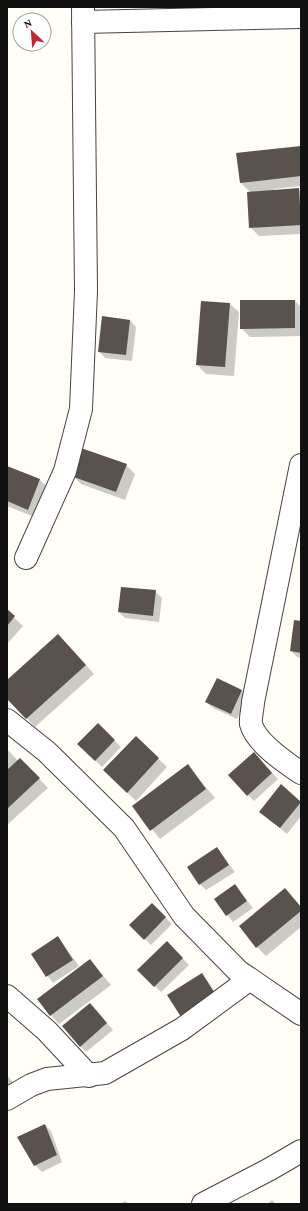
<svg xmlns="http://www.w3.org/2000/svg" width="308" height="1211" viewBox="0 0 308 1211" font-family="'Crimson Pro',serif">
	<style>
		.shadow { fill: #0003 }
		.building { fill: #5a524d }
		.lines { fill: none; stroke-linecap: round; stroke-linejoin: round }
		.minor-casing { stroke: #444; stroke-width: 24 }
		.minor { stroke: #fff; stroke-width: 22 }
	</style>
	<rect width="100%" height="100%" fill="#fffdf5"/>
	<g class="shadow">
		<path d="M 301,147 L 301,186 L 274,189 L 274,191 L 298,189 L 301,192 L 301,234 L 259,236 L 250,227 L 250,192 L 241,183 L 238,154 Z"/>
		<path d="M 295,301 L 301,307 L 301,336 L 250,337 L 241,328 Z"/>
		<path d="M 230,304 L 239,312 L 234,376 L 206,374 L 197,365 Z"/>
		<path d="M 103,317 L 130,320 L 136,327 L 132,361 L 105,358 L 99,351 Z"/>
		<path d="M 126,465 L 135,474 L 125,500 L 81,484 L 72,475 Z"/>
		<path d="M 7,467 L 40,480 L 49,489 L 37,518 L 7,506 Z"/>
		<path d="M 155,591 L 162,598 L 159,622 L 125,618 L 119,612 Z"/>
		<path d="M 7,611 L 23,626 L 7,644 Z"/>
		<path d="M 301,622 L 301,658 L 297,657 L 291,651 Z"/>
		<path d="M 67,644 L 94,674 L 35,727 L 7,697 L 7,681 Z"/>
		<path d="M 242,691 L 248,697 L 237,719 L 213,708 L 206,702 Z"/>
		<path d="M 98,725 L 121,747 L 102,767 L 78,744 Z"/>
		<path d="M 136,737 L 167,767 L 136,801 L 113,779 Z"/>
		<path d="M 7,749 L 18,761 L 29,768 L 48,788 L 7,825 Z"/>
		<path d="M 260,760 L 278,779 L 254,801 L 248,795 Z"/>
		<path d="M 188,766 L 215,798 L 160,839 L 133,806 Z"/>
		<path d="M 281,786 L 301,802 L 301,816 L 287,834 L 260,812 Z"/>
		<path d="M 217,848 L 235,872 L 206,890 L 200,884 Z"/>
		<path d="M 235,886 L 253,908 L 233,922 L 215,900 Z"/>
		<path d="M 285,889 L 301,907 L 301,927 L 266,956 L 257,947 Z"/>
		<path d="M 152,904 L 172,924 L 151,945 L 131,925 Z"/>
		<path d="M 58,938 L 79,966 L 53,983 L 32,955 Z"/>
		<path d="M 167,943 L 189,965 L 161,992 L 139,970 Z"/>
		<path d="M 90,960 L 111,985 L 59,1024 L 51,1015 Z"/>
		<path d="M 202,974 L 221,1001 L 188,1023 Z"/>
		<path d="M 96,1010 L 113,1030 L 86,1052 L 80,1046 Z"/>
		<path d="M 7,1075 L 24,1096 L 7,1108 Z"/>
		<path d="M 45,1125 L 51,1131 L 62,1162 L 42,1172 L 35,1165 L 18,1138 Z"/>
		<path d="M 272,1200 L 276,1204 L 267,1204 Z"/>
		<path d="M 125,1201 L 129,1204 L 120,1204 Z"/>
	</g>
	<g class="building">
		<path d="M 301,146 L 301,176 L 240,183 L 236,153 Z"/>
		<path d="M 299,188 L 301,225 L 249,228 L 247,192 Z"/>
		<path d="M 240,300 L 295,300 L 295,328 L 240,329 Z"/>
		<path d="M 201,301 L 230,303 L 225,367 L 196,365 Z"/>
		<path d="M 102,316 L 130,320 L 126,355 L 98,352 Z"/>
		<path d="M 81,448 L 127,464 L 116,492 L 71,476 Z"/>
		<path d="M 7,466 L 40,479 L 28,510 L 7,501 Z"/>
		<path d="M 121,587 L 156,590 L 153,616 L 118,612 Z"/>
		<path d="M 7,609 L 15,616 L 7,626 Z"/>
		<path d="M 294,620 L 301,621 L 301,653 L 290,651 Z"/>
		<path d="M 58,634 L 86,665 L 26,719 L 7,699 L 7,680 Z"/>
		<path d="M 217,678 L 242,690 L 231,714 L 205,702 Z"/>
		<path d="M 98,723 L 115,740 L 95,761 L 77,744 Z"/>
		<path d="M 136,736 L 159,758 L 127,793 L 103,770 Z"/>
		<path d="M 254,752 L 272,773 L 247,796 L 228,775 Z"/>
		<path d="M 20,758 L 40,778 L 7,809 L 7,770 Z"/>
		<path d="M 188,764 L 206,789 L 150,831 L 132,806 Z"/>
		<path d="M 281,784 L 301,802 L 280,828 L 259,812 Z"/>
		<path d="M 217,847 L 229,865 L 199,885 L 187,867 Z"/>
		<path d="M 235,884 L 247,901 L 226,916 L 214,899 Z"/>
		<path d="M 285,888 L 301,907 L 301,911 L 256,948 L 239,926 Z"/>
		<path d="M 152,903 L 166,917 L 144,940 L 129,925 Z"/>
		<path d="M 58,936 L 73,960 L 46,977 L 31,954 Z"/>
		<path d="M 167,941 L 183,958 L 154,987 L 137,970 Z"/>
		<path d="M 90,959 L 103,976 L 50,1016 L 37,999 Z"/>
		<path d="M 202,973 L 216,995 L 181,1017 L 167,995 Z"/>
		<path d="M 90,1003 L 107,1023 L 80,1047 L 62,1026 Z"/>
		<path d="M 45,1124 L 57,1155 L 34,1166 L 17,1137 Z"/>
	</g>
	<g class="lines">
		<g class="minor-casing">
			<g id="minor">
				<path d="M 83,22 L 301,17"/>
				<path d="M 301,465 L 253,702 C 253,708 250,718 251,724 C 256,743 286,763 301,773"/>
				<path d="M 26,558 L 65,471 L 81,409 L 86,291 L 83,7"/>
				<path d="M 7,720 L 47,752 L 124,828 L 184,916 L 238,971 L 301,1014"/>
				<path d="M 7,996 L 47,1031 L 89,1076"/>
				<path d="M 7,1099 L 31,1085 L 47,1079 L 105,1073 L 182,1029 L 250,979"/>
				<path d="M 203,1204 L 270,1169 L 301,1151"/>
			</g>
		</g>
		<use href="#minor" class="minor"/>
	</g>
	<rect width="308" height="1211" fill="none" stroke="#111111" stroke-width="16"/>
	<g transform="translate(32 32) rotate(334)"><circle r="19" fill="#ffffff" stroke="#a0a0a0"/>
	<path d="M0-3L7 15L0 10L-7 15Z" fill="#c4262e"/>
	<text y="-6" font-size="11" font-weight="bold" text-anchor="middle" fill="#111111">N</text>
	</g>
</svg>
